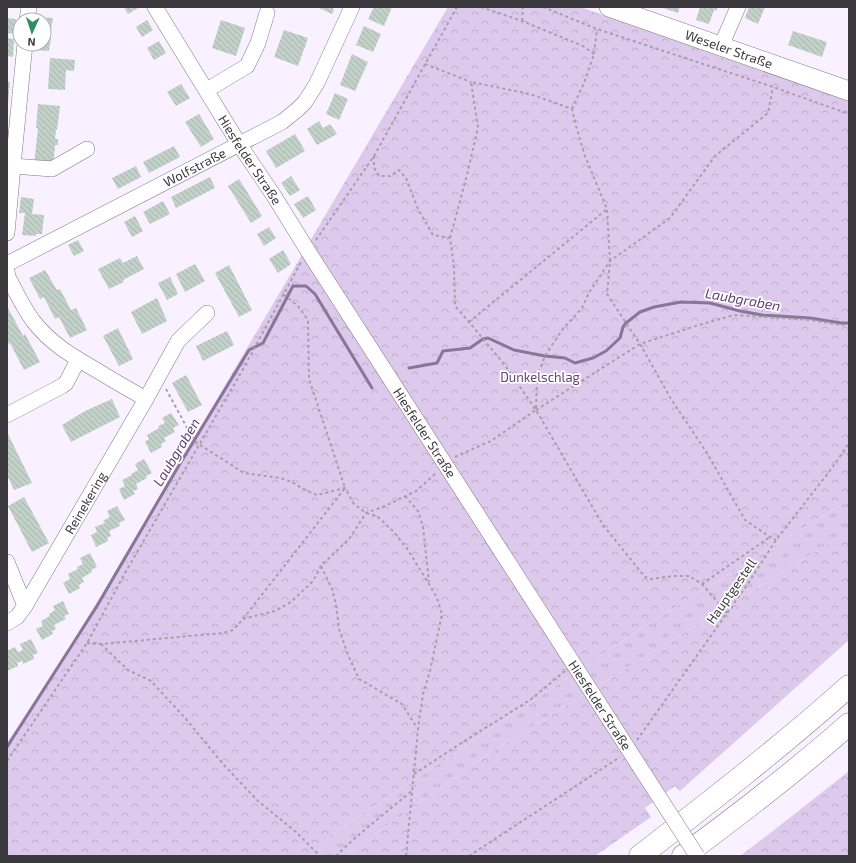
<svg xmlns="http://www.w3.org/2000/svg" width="856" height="863" viewBox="0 0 856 863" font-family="'Exo 2',sans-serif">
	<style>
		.grass { fill: url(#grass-tufts) }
		.forest { fill: url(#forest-crowns) }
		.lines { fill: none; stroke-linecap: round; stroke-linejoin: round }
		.stream { stroke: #897597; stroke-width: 3 }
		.building { fill: url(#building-back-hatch) }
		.minor-casing { stroke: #807985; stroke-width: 16 }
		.major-casing { stroke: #807985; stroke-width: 20 }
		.highway-casing { stroke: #807985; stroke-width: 23 }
		.path { stroke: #a59faa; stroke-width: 2; stroke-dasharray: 3 3; stroke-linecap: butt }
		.minor { stroke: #fff; stroke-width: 15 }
		.major { stroke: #fff; stroke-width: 19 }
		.highway { stroke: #fff; stroke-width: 22 }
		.minor-bridge-casing { stroke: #807985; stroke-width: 16; stroke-linecap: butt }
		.minor-bridge { stroke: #fff; stroke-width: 15 }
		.labels { text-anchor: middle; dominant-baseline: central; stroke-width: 3.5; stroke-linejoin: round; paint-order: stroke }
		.street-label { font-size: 13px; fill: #3b383e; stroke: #fff }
		.park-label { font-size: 13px; fill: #67437e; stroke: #fff }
		.water-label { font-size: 14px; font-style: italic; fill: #613c78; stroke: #fff }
	</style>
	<defs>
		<pattern id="grass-tufts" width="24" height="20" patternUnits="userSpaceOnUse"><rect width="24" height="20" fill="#ddc9ec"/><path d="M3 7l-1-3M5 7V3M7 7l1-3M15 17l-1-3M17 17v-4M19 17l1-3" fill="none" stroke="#bfadcb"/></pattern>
		<pattern id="forest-crowns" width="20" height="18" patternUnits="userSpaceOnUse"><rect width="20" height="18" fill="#ddc9ec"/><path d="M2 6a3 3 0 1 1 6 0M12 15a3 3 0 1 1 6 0" fill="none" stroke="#bfadcb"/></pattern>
		<pattern id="building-back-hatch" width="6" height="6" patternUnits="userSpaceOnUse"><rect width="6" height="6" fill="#c2d1c8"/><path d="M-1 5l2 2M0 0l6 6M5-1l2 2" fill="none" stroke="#a8b4ad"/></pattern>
	</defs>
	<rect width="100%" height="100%" fill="#f9f1ff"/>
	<path class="grass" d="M 849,500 L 849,531 L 499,747 L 344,856 L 315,856 L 330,836 L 645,626 Z"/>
	<g class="forest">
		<path d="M 448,7 L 580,7 L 849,101 L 849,500 L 645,626 L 330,836 L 315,856 L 7,856 L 7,743 L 70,646 L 102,594 Z"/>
		<path d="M 849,531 L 849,640 L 680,791 L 675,786 L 645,808 L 651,817 L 595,856 L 344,856 L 499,747 Z"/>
		<path d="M 849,771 L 849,856 L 740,856 L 778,827 Z"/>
	</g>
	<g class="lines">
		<g class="stream">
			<path d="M 409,368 L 437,363 L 443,351 L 470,348 L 483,339 L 488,338 L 514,350 L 545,356 L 565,358 L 575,363 L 593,358 L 606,351 L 620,338 L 623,327 L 626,323 L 640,312 L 654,307 L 681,302 L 710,303 L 740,311 L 762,315 L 810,318 L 841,323 L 849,323"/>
			<path d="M 7,747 L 97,606 L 178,467 L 249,350 L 263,343 L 293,286 L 306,286 L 315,294 L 372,388"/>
		</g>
	</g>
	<g class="building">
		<path d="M 124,7 L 140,7 L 128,14 Z"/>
		<path d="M 317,7 L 333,7 L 333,9 L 334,10 L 332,14 Z"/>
		<path d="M 374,7 L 392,7 L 384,26 L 368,19 Z"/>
		<path d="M 660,7 L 680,7 L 678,13 Z"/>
		<path d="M 700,7 L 718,7 L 716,11 L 714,10 L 709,24 L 696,20 Z"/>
		<path d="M 749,7 L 765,7 L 758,24 L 745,18 Z"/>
		<path d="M 38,17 L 53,18 L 51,29 L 44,28 L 44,20 L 38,20 Z"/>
		<path d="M 7,18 L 16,19 L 14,34 L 7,33 Z"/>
		<path d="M 147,20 L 153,30 L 142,37 L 136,27 Z"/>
		<path d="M 221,20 L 245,28 L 236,56 L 212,48 Z"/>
		<path d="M 364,26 L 381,34 L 373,52 L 356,45 Z"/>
		<path d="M 284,30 L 308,38 L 298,66 L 274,57 Z"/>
		<path d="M 793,31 L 827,42 L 822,57 L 788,45 Z"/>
		<path d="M 7,38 L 14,39 L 13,57 L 7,56 Z"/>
		<path d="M 44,38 L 51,38 L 49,51 L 35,50 L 36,44 L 44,44 Z"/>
		<path d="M 159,41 L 166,53 L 154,60 L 147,48 Z"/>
		<path d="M 352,54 L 368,62 L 355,91 L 340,85 Z"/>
		<path d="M 50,58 L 75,60 L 74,71 L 66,70 L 65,90 L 48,89 Z"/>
		<path d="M 7,81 L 10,82 L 8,105 L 7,105 Z"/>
		<path d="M 181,84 L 190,98 L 176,106 L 167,92 Z"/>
		<path d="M 335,93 L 348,99 L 339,120 L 326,114 Z"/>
		<path d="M 38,104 L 60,106 L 57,130 L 56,130 L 55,139 L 58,139 L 58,145 L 55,145 L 53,166 L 34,165 L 38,128 L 36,128 Z"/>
		<path d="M 199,114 L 214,139 L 201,147 L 185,122 Z"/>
		<path d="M 319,121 L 323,128 L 330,124 L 337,134 L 317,145 L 307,129 Z"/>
		<path d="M 295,134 L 305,151 L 276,168 L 266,151 Z"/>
		<path d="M 174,146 L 180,157 L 149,173 L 143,162 Z"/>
		<path d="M 136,166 L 141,177 L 118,189 L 112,178 Z"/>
		<path d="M 291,176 L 300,190 L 290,196 L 281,183 Z"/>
		<path d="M 210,177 L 215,188 L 176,208 L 171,197 Z"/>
		<path d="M 239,179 L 262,216 L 251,223 L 228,186 Z"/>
		<path d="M 308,196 L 316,210 L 303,218 L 294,204 Z"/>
		<path d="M 21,197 L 34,199 L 32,214 L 44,215 L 42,234 L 36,234 L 36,236 L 22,235 L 25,213 L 19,213 Z"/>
		<path d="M 163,201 L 170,214 L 150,224 L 143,212 Z"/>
		<path d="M 135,216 L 143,231 L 132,237 L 124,222 Z"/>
		<path d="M 269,227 L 276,238 L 264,246 L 257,234 Z"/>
		<path d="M 78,240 L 84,251 L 74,256 L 68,245 Z"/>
		<path d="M 283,250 L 291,264 L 278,273 L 269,259 Z"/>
		<path d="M 137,256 L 144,269 L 123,280 L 124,282 L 109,289 L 98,269 L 120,258 L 123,263 Z"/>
		<path d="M 195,264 L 205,281 L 185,292 L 176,274 Z"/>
		<path d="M 229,265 L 252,310 L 239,317 L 215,273 Z"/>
		<path d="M 45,270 L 57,290 L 60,289 L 71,310 L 76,308 L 87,330 L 70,338 L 59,317 L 55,319 L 44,297 L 40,299 L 29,278 Z"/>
		<path d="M 170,277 L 178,294 L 167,300 L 158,283 Z"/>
		<path d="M 157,298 L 167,321 L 142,334 L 131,312 Z"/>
		<path d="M 7,306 L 23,336 L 25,334 L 40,362 L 24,370 L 10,343 L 7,344 Z"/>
		<path d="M 118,328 L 133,359 L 119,366 L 103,336 Z"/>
		<path d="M 227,331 L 234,345 L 203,361 L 196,346 Z"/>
		<path d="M 186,375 L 202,405 L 188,412 L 172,383 Z"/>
		<path d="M 112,399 L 120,417 L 71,442 L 62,425 L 85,411 Z"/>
		<path d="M 171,413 L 179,425 L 173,428 L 175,432 L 164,438 L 166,441 L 161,444 L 162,447 L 151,453 L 145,442 L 149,439 L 147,435 L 159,428 L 158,426 L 165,423 L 162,418 Z"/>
		<path d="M 7,434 L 8,434 L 32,483 L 14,490 L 7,475 Z"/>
		<path d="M 144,459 L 152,473 L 146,476 L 147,478 L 136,484 L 138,489 L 133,491 L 135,494 L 124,500 L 119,489 L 125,486 L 122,480 L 132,475 L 131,474 L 138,470 L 135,464 Z"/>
		<path d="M 24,497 L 49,543 L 32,552 L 8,506 Z"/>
		<path d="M 117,506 L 125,520 L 119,523 L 120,526 L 109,531 L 111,536 L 107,538 L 108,541 L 96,547 L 91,535 L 97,532 L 95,527 L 105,523 L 103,521 L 110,517 L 107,511 Z"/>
		<path d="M 90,553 L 97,567 L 91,570 L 92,572 L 82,578 L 84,582 L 79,585 L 80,588 L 69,594 L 63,583 L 70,579 L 68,574 L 78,569 L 77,567 L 83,564 L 80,558 Z"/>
		<path d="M 63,601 L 69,614 L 64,616 L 66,619 L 54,625 L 56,629 L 52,631 L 53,634 L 42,640 L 36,629 L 43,626 L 41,621 L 50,616 L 49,614 L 55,610 L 53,606 Z"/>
		<path d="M 31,639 L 38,653 L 33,655 L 34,659 L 23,664 L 22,661 L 17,663 L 18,666 L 7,671 L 7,658 L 8,658 L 7,651 L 15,647 L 18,652 L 23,650 L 20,644 Z"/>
	</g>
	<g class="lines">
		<g class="minor-casing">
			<g id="minor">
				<path id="s1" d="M 155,7 L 239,144 L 274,196 L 308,251 L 663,803"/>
				<path d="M 27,20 L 29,7"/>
				<path d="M 721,46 L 738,7"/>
				<path d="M 207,90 L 247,66 L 258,43 L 267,13"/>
				<path d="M 13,166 L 52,169 L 87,149"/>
				<path d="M 7,233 L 13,166 L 25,44"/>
				<path id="s2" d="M 7,264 L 282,122 L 298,109 L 305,102 L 317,83 L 352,7"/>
				<path d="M 7,271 L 8,277 C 16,292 24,309 34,322 C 52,345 74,357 98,371 C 114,381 130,390 146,399"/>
				<path d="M 7,415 L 62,386 L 66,383 L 78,360"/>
				<path d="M 7,562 L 25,606"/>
				<path id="s3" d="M 7,623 L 17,617 L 25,606 L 146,399 L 178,341 L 207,313"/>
			</g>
		</g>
		<g class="major-casing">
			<g id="major">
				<path id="s4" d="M 609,7 L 849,91"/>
			</g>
		</g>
		<g class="highway-casing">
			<g id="highway">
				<path d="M 640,856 C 711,801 782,746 849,686"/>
				<path d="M 683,856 C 740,814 796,771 849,724"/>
			</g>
		</g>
		<g class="path">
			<path d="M 481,7 L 522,21 L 583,46 L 594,54"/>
			<path d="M 543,7 L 597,29 L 773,87 L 849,114"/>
			<path d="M 522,21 L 523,7"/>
			<path d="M 425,64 L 471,82"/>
			<path d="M 572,109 L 584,83 L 594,54 L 597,29"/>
			<path d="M 374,156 L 374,168 L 379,176 L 390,176 L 399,170 L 406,178 L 418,209 L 433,235 L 450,238 L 454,266 L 455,306 L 469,322 L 504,364 L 536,410 L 603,525 L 645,577 L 651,579 L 673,576 L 689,576 L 702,584 L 727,613"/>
			<path d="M 450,238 L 467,175 L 478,127 L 471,82 L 530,94 L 572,109 L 576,126 L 585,156 L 607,209 L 610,261 L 607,294 L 640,344 L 671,399 L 707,453 L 745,520 L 770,537 L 776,540"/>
			<path d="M 316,240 L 374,156 L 457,7"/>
			<path d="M 469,322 L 607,209"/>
			<path d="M 166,389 L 192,437 L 197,443 L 244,473 L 280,478 L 292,482 L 303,489 L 317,495 L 345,488 L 354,504 L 366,513 L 377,516 L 393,531 L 406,547 L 429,584 L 437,598 L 442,614 L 430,671 L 423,694 L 418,729 L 406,856"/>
			<path d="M 536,410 L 640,344 L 699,325 L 734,315 L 810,320 L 841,325 L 849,325"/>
			<path d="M 455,457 L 459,455 L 491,441 L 514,425 L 536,410 L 537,377 L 545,356 L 562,330 L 582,308 L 590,291 L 610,261 L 670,218 L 715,156 L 768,113 L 773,87"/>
			<path d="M 405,496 L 418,511 L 423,527 L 429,582"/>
			<path d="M 321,566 L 332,589 L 336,604 L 339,629 L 348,655 L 359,679 L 402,704 L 417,728"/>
			<path d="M 702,584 L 770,537"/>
			<path d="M 243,619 L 275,611 L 291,602 L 313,581 L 321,566 L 349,539 L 366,513 L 385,506 L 416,491 L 436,473"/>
			<path d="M 87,643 L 101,644 L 223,633 L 233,630 L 243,619 L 345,488 L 309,379 L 308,320 L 298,306 L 283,294"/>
			<path d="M 101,644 L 128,670 L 151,681 L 186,719 L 223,764 L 258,801 L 296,832 L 320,856"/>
			<path d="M 637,740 L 747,585 L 776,540 L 832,468 L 849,443"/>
			<path d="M 7,761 L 87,643 L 125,573 L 242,371 L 301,262"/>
			<path d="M 414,774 L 463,742 L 530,700 L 565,671"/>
			<path d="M 336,856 C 360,832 387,812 413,790"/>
			<path d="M 469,856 L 620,757"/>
		</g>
		<use href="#minor" class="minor"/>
		<use href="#major" class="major"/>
		<use href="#highway" class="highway"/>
		<g class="minor-bridge-casing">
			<path id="minor-bridge" d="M 663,803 L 697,856"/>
		</g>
		<use href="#minor-bridge" class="minor-bridge"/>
	</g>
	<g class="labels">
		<g class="street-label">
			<text stroke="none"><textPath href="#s4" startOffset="127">Weseler Straße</textPath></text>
			<text stroke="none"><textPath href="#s1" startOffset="180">Hiesfelder Straße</textPath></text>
			<text stroke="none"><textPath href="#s2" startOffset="211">Wolfstraße</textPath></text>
			<text stroke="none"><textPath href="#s1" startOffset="504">Hiesfelder Straße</textPath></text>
			<text stroke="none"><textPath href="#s3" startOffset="145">Reinekering</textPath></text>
			<text transform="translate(731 591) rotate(-55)">Hauptgestell</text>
			<text stroke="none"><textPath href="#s1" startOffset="828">Hiesfelder Straße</textPath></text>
		</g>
		<g class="park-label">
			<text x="540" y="377">Dunkelschlag</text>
		</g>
		<g class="water-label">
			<text transform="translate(743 299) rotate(10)">Laubgraben</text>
			<text transform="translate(176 452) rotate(-59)">Laubgraben</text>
		</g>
	</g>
	<rect width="856" height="863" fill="none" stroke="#3b383e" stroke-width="16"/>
	<g transform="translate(32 32) rotate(183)"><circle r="19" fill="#ffffff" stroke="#b1afb2"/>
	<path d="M0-3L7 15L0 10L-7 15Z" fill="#308e65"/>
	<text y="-6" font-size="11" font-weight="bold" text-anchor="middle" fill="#3b383e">N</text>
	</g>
</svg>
